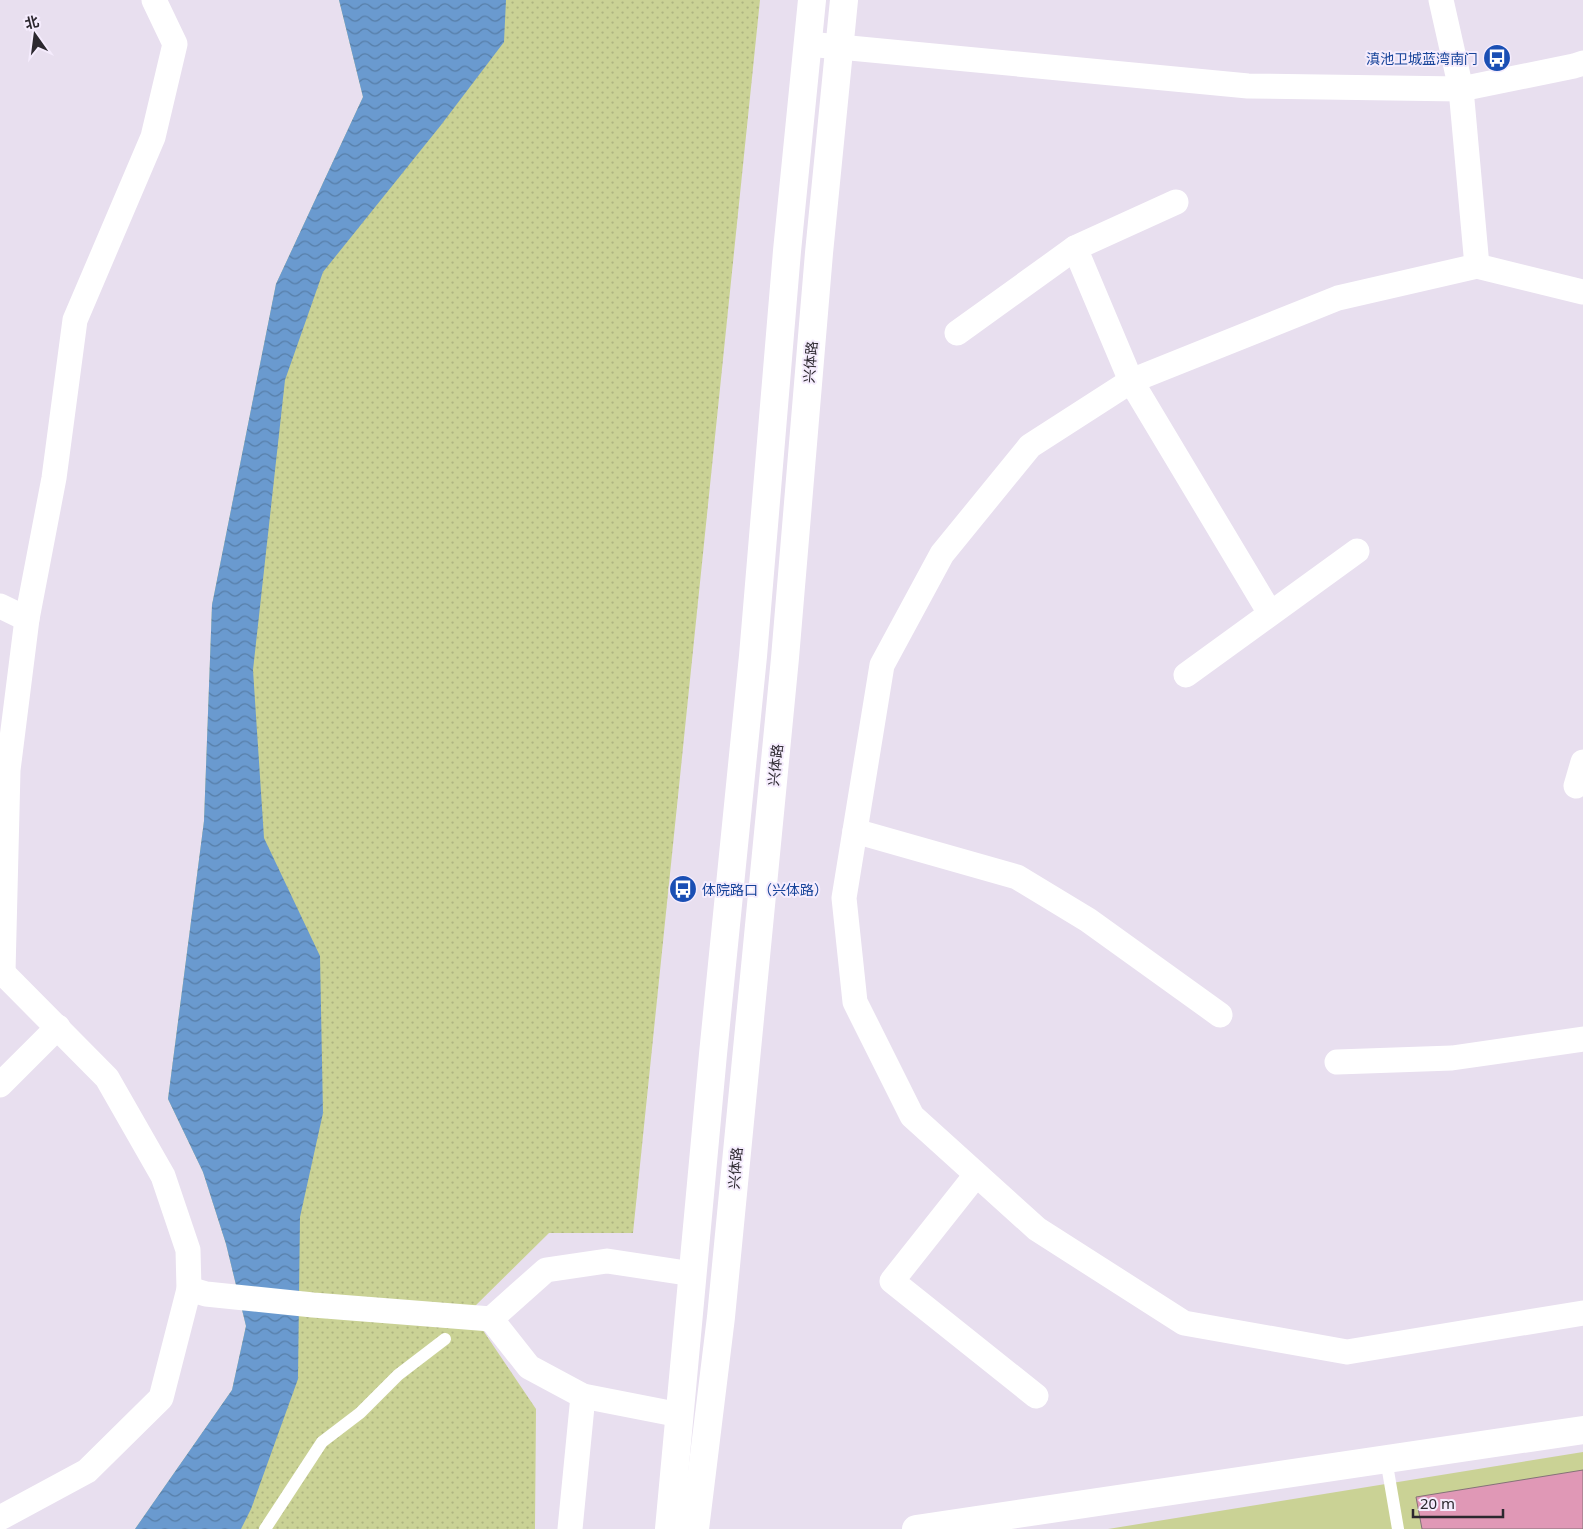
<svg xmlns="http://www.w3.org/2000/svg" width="1583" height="1529" viewBox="0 0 1583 1529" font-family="'Noto Sans','Noto Sans SC',sans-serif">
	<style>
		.grass { fill: url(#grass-dots) }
		.pitch { fill: #cad295 }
		.water { fill: url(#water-waves) }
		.building { fill: #e098b6; stroke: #847278 }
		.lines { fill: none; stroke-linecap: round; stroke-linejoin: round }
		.lane { stroke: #fff; stroke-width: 12 }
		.street { stroke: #fff; stroke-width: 25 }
		.secondary { stroke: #fff; stroke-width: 28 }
		.labels { text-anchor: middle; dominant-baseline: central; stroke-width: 4; stroke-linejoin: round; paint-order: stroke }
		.transit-label { font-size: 14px; fill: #164399; stroke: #f5ecfd; text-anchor: end }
		.street-label { font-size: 14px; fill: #2c282f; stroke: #f5ecfd }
	</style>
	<defs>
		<pattern id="grass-dots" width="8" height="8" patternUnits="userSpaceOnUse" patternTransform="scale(1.25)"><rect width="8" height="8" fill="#cad295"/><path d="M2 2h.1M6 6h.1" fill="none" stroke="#aeb481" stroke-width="1.8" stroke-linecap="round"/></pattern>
		<pattern id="water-waves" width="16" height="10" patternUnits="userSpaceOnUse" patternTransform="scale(1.25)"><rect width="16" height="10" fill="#6a9acf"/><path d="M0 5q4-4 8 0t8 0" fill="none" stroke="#577ea8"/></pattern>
	</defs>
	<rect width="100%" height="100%" fill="#e8dfef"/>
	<path class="grass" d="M 339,0 L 760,0 L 633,1233 L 549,1233 L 470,1311 L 536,1409 L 535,1529 L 135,1529 L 232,1390 L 246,1326 L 226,1244 L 203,1172 L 168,1099 L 204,821 L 212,605 L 276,284 L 363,97 Z"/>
	<path class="pitch" d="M 1583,1452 L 1583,1529 L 1108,1529 Z"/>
	<path class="water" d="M 339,0 L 506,0 L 504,42 L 441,125 L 323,272 L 285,380 L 253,670 L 264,838 L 320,956 L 323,1113 L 300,1217 L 298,1379 L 251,1509 L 241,1529 L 135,1529 L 232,1390 L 246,1326 L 226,1244 L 203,1172 L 168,1099 L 204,821 L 212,605 L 276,284 L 363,97 Z"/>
	<path class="building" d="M 1583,1470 L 1583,1529 L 1422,1529 L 1416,1497 Z"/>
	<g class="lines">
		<g class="lane">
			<path d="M 1386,1459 L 1398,1529"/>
			<path d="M 265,1529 L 322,1442 L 360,1413 L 398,1375 L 445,1339"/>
		</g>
		<g class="street">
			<path d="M 1441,0 L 1461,89 L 1477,266"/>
			<path d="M 808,44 L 1248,86 L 1461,89 L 1574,66 L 1583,63"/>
			<path d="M 1075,248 L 1131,381 L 1270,613"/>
			<path d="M 1583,292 L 1477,266 L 1338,298 L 1131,381 L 1030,446 L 942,554 L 882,665 L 844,898 L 855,1002 L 912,1116 L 1037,1229 L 1184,1323 L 1347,1352 L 1583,1313"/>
			<path d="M 957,333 L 1075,248 L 1176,202"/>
			<path d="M 0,606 L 27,619"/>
			<path d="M 1186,675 L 1357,551"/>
			<path d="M 1576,786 L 1583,762"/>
			<path d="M 855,831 L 1017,877 L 1088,920 L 1220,1015"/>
			<path d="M 0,970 L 107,1078 L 163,1176 L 188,1250 L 189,1289 L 161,1398 L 87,1471 L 0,1518"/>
			<path d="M 3,972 L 8,770 L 27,619 L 54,478 L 75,320 L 153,137 L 175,44 L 154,0"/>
			<path d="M 1337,1062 L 1452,1058 L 1583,1039"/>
			<path d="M 0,1085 L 58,1027"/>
			<path d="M 976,1175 L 892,1281 L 1036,1396"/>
			<path d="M 189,1289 L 206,1294 L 313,1305 L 491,1319"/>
			<path d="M 680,1415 L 583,1396 L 529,1367 L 491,1319 L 546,1270 L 607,1261 L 693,1274"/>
			<path d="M 570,1529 L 583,1396"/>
		</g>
		<g class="secondary">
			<path d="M 669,1529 L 713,1054 L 753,656 L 787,251 L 812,0"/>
			<path d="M 695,1529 L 721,1317 L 785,658 L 819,253 L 844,0"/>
			<path d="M 916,1529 L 1583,1430"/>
		</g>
	</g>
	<defs>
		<g id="bus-disc" transform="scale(1.4375)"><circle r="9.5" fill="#1a4fb4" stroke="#f5ecfd"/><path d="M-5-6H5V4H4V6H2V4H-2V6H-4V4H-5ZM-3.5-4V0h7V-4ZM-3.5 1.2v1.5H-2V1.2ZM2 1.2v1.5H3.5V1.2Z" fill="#fff"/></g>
	</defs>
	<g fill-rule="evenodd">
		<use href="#bus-disc" x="1497" y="58"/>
		<use href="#bus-disc" x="683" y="889"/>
	</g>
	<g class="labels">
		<g class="transit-label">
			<text x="1478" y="58">滇池卫城蓝湾南门</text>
			<text x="702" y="889" text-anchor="start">体院路口（兴体路）</text>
		</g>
		<g class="street-label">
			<text transform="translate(810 362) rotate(-85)">兴体路</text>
			<text transform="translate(775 765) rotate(-84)">兴体路</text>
			<text transform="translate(735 1168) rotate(-85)">兴体路</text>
		</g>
	</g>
	<g transform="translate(35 35) rotate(346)" stroke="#f5ecfd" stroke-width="4" paint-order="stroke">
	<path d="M0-4L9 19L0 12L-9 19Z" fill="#2c282f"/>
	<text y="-8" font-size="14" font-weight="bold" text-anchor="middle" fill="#2c282f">北</text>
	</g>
	<path d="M1413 1509v8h90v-8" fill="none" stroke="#2c282f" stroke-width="2.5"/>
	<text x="1420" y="1509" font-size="15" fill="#2c282f" stroke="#f5ecfd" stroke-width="4" paint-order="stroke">20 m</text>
</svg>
